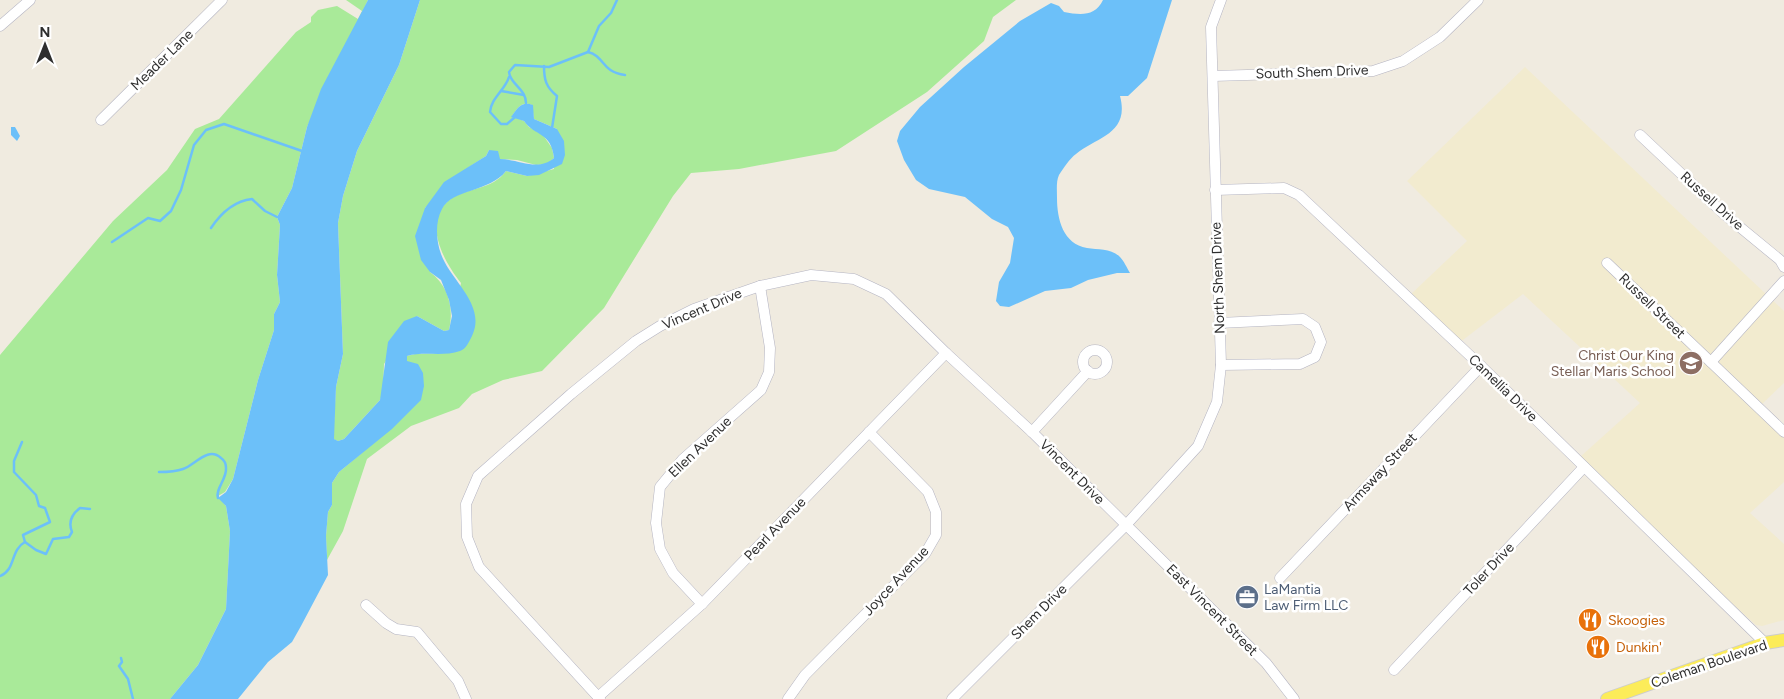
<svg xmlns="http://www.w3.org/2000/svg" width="1784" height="699" viewBox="0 0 1784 699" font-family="Figtree,sans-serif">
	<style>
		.education { fill: #f2ebcf }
		.green { fill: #a9ea99 }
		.water { fill: #6cc0f9 }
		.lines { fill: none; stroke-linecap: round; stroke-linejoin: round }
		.stream { stroke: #6cc0f9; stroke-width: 2.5 }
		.minor-casing { stroke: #b4b4c2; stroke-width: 11 }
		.major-casing { stroke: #cdcdcd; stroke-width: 14 }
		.minor { stroke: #fff; stroke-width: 10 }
		.major { stroke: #fcec59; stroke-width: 12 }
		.labels { text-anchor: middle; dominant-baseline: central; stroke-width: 5; stroke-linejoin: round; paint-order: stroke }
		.street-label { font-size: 14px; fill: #2e2e2e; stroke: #fff }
		.education-label { font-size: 14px; fill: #785e54; stroke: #fff; text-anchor: end }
		.service-label { font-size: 14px; fill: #4e5e75; stroke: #fff; text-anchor: start }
		.food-label { font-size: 14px; fill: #c56008; stroke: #fff; text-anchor: start }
	</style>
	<rect width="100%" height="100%" fill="#f0ebe0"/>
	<path class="education" d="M 1525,67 L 1784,311 L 1784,383 L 1761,405 L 1784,427 L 1784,482 L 1750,513 L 1784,544 L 1784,620 L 1762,626 L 1756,625 L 1686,562 L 1580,457 L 1640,403 L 1523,294 L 1459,343 L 1409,296 L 1467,241 L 1407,181 Z"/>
	<g class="green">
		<path d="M 346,0 L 368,0 L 307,127 L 292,188 L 277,217 L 280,225 L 277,275 L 280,302 L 274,314 L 274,330 L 258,380 L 233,479 L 225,492 L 218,496 L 226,506 L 230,531 L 226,609 L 198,665 L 170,699 L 0,699 L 0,355 L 113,221 L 167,170 L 195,129 L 219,119 L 296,32 L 311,22 L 311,17 L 318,10 L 337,6 L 358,19 L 362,11 Z"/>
		<path d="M 420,0 L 1016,0 L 993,17 L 984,41 L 927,92 L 836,151 L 739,169 L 691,173 L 673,196 L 604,308 L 542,371 L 503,380 L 472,394 L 459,408 L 411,426 L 367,459 L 343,531 L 327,560 L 326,536 L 328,512 L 332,505 L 332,483 L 339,472 L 363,452 L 407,362 L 407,356 L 415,354 L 445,353 L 461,283 C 444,262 420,219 452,198 C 470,187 492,190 506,171 L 527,176 L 554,169 L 557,129 L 534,119 L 532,105 C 521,101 518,108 512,116 L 524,121 L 529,127 L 543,135 L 552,148 L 554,158 L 547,164 L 536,165 L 517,160 L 499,159 L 489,150 L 486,156 L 469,167 L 425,208 L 430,272 C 449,286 454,309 449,330 L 444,331 L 417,316 L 384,364 L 383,393 L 380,400 L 344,439 L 338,441 L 333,439 L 336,387 L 343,354 L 338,223 L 343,196 L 357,151 L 399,65 Z"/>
	</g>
	<g class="water">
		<path d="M 368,0 L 420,0 L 399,65 L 357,151 L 343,196 L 338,223 L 343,354 L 336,387 L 334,439 L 338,441 L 344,439 L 380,400 L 388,342 L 404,321 L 417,316 L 444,331 L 449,330 L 452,316 L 449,300 L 441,280 L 430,272 L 421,260 L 415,236 L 425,208 L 444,182 L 486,156 L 489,150 L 498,151 L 500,159 C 518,159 538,172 554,158 C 551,131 535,137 524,121 L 511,117 C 518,108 521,101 533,105 L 534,119 L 557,129 L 564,141 L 565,155 L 562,164 L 539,175 L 527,176 L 506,171 C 490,192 452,189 442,209 C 435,222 436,240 441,254 C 450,280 487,305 472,336 C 469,342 466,349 460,351 C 443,357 424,351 407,356 L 407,361 L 418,364 L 423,373 L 424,386 L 421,400 L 392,429 L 339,472 L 332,483 L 332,505 L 328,512 L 326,536 L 328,575 L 301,626 L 292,642 L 268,662 L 238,699 L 170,699 L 198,665 L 226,609 L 230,531 L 226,506 L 218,498 L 226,492 L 233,479 L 258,380 L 274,330 L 274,314 L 280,302 L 277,275 L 280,225 L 277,217 L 292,188 L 307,127 L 321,89 Z"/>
		<path d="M 1103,0 L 1172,0 L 1147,78 L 1128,96 L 1120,96 C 1130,134 1097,137 1076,154 C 1070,158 1063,169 1059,175 C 1056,181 1057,191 1057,198 C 1057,219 1063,244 1087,248 C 1098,250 1111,248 1120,257 C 1124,261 1127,268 1130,273 L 1117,273 L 1088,280 L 1071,288 L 1045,291 L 1009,307 L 1000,306 L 996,301 L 999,282 L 1010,263 L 1014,238 L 1008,227 L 992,219 L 965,197 L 929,189 L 916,180 L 904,160 L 897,141 L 900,131 L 920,107 L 964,67 L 1020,21 L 1051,3 L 1059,6 L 1064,12 C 1080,15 1095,17 1103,0 Z"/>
		<path d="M 11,127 L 15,127 L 20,136 L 17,141 L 11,135 Z"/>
	</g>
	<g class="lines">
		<g class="stream">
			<path d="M 588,52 C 605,56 601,72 625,75"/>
			<path d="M 544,66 C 544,80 546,87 557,96 L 552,128"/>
			<path d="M 509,77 C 505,90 491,98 490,112 L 501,124 L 507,124 L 515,117"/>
			<path d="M 501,91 L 524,95"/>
			<path d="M 526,103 C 526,89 510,84 509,72 L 515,65 L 549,67 L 588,52 L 599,26 L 611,13 L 617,0"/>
			<path d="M 211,228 C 221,213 234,201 252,199 L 265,211 L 277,217"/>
			<path d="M 112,242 L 148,218 L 160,221 L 171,211 L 181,190 L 194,145 L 206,130 L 224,124 L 302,151"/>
			<path d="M 159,472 C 167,472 175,472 183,469 C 195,465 208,446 221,458 C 224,460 226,464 226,468 C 227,479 215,489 218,498"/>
			<path d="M 25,542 L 36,550 L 46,554 L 53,539 L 69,537 L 72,532 C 68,522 72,514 80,508 L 90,509"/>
			<path d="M 0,576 C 16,570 10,550 25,542 L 23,535 L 50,522 L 45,508 L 39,506 L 36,495 L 14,472 L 14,461 L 22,442"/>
			<path d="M 121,658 L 122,662 L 119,666 L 128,679 L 133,699"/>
		</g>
		<g class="minor-casing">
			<g id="minor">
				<path d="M 0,26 L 30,0"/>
				<path d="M 1213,76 L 1373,71 L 1403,61 L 1440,37 L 1478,0"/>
				<path d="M 101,120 L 222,0"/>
				<path d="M 1640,135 L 1724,214 L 1780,260 L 1784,267"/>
				<path d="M 1215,190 L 1284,188 L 1299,195 L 1481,366 L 1765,643"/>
				<path d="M 1607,263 L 1784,432"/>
				<path d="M 1219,323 L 1303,319 L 1315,327 L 1321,342 L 1315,357 L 1300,364 L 1221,365"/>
				<circle cx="1095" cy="362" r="12"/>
				<path d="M 1711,362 L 1784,281"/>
				<path d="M 1032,432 L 1088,371"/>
				<path d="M 1280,578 L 1481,366"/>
				<path d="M 702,604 L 673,573 L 660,549 L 656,523 L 660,487 L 683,459 L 761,390 L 769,372 L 770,348 L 760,286"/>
				<path d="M 366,605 L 386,623 L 396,629 L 417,632 L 458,681 L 466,699"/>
				<path d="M 1394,670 L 1584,467"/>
				<path d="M 598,697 L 702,604 L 946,353"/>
				<path d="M 600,699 L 479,567 L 467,537 L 466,504 L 478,476 L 571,394 L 636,341 L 660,326 L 694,309 L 760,286 L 811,275 L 854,279 L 886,294 L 946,353 L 1032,432 L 1266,663 L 1294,699"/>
				<path d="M 788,699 L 805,675 L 925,554 L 936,535 L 936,512 L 928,492 L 869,432"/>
				<path d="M 952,699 L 1126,525 L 1198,446 L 1217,402 L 1221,365 L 1211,27 L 1221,0"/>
			</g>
		</g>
		<g class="major-casing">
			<path id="major" d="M 1607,699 L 1765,643 L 1784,640"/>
		</g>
		<use href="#minor" class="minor"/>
		<use href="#major" class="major"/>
	</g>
	<defs>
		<g id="school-disc" transform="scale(1.25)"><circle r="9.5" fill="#8d6e63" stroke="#fff"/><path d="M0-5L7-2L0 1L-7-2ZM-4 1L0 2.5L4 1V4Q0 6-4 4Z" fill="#fff"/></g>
		<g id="office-disc" transform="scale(1.25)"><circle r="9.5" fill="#5c6f8a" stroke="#fff"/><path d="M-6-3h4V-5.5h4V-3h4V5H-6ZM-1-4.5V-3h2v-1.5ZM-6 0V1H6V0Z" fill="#fff"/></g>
		<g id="restaurant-disc" transform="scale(1.25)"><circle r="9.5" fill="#e8710a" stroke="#fff"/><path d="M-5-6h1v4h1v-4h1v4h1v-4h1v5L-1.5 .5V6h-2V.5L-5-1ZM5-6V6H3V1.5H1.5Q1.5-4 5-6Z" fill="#fff"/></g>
	</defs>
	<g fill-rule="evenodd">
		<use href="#school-disc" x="1691" y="363"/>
		<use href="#office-disc" x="1247" y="597"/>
		<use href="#restaurant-disc" x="1590" y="620"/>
		<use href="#restaurant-disc" x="1598" y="647"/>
	</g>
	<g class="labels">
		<g class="street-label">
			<text transform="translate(162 60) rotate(-44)">Meader Lane</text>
			<text transform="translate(1312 72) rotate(-2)">South Shem Drive</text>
			<text transform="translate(1712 201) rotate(42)">Russell Drive</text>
			<text transform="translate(1218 278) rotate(-92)">North Shem Drive</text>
			<text transform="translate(1652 306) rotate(44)">Russell Street</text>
			<text transform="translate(702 309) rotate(-23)">Vincent Drive</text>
			<text transform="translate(1503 388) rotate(44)">Camellia Drive</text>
			<text transform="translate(700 447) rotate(-44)">Ellen Avenue</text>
			<text transform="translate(1072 472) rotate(45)">Vincent Drive</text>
			<text transform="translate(1380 472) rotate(-47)">Armsway Street</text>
			<text transform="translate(775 529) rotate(-46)">Pearl Avenue</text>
			<text transform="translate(1489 569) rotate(-47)">Toler Drive</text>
			<text transform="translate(896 581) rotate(-47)">Joyce Avenue</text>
			<text transform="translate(1212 610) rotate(45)">East Vincent Street</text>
			<text transform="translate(1039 612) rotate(-45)">Shem Drive</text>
			<text transform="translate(1709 664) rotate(-19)">Coleman Boulevard</text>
		</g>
		<g class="education-label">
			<text x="1674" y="355">Christ Our King<tspan x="1674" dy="16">Stellar Maris School</tspan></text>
		</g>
		<g class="service-label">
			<text x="1264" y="589">LaMantia<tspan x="1264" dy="16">Law Firm LLC</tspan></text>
		</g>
		<g class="food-label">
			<text x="1608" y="620">Skoogies</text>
			<text x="1616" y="647">Dunkin'</text>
		</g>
	</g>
	<g transform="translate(45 45)" stroke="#ffffff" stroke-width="4" paint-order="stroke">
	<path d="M0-4L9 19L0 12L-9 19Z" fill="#2e2e2e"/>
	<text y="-8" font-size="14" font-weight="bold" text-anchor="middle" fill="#2e2e2e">N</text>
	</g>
</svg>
